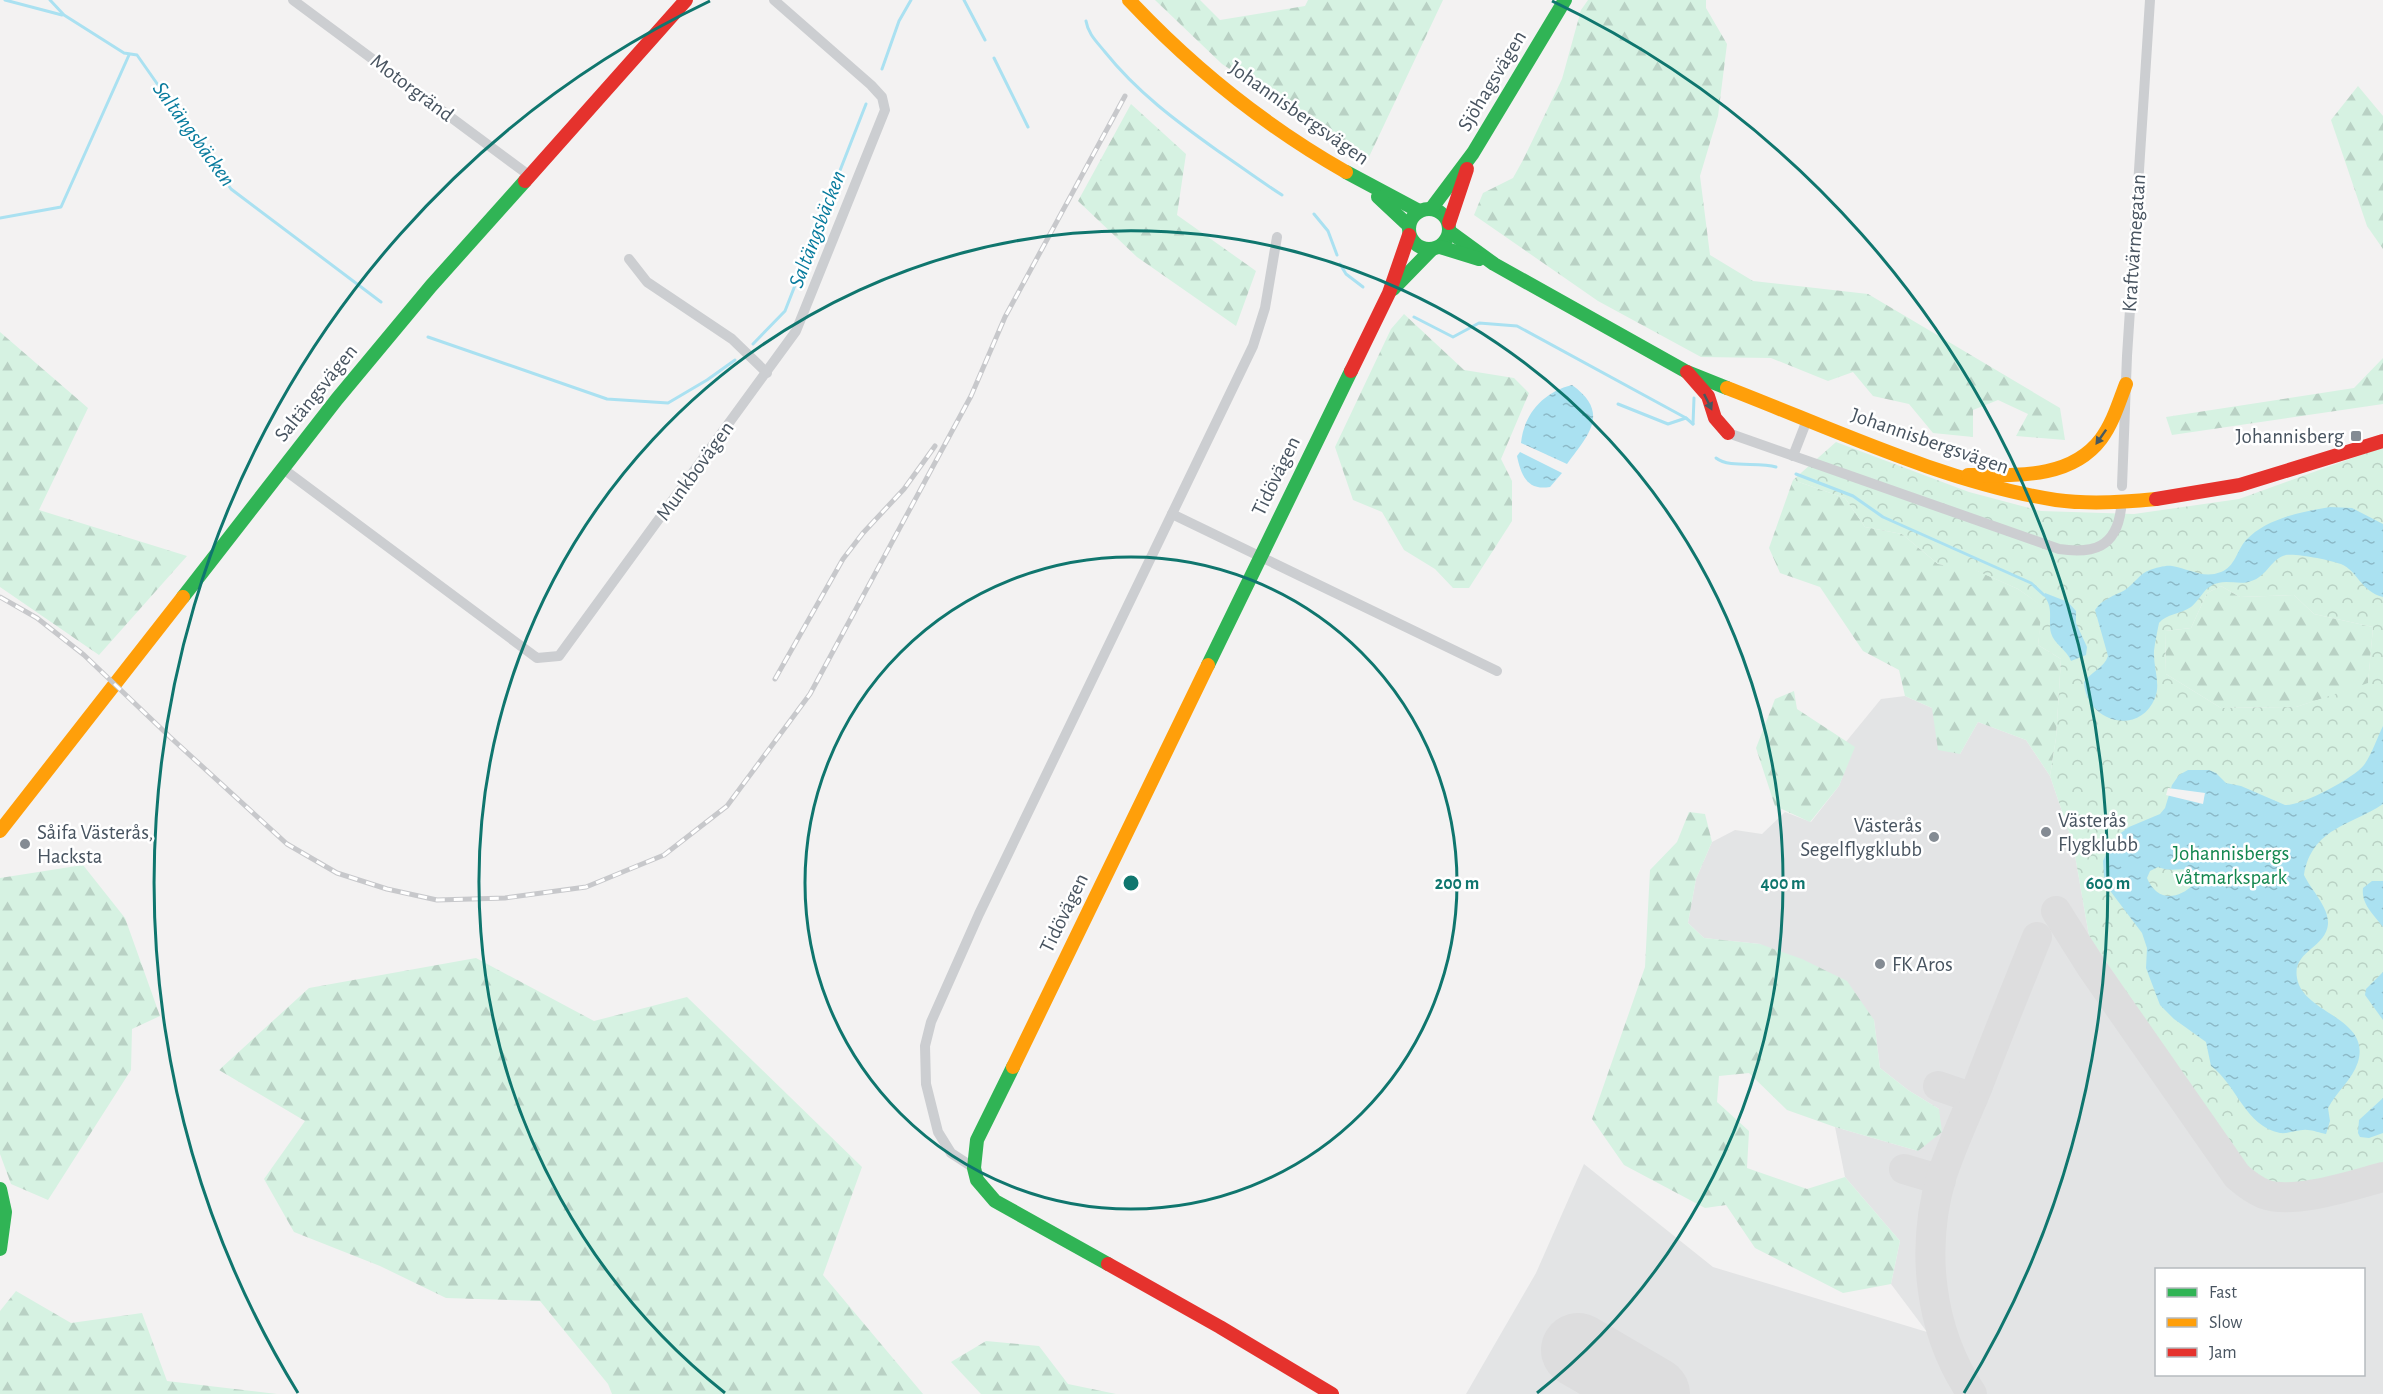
<svg xmlns="http://www.w3.org/2000/svg" width="2383" height="1394" viewBox="0 0 2383 1394" font-family="'Alegreya Sans',sans-serif">
	<style>
		.airport { fill: #e3e4e5; fill-rule: evenodd }
		.forest { fill: url(#forest-firs) }
		.park { fill: url(#park-crowns); fill-rule: evenodd }
		.water { fill: url(#water-ripples); fill-rule: evenodd }
		.pier { fill: #f3f2f2 }
		.lines { fill: none; stroke-linecap: round; stroke-linejoin: round }
		.stream { stroke: #aae1f1; stroke-width: 3 }
		.taxiway { stroke: #ddddde; stroke-width: 30 }
		.runway { stroke: #ddddde; stroke-width: 74 }
		.street { stroke: #ccced1; stroke-width: 10 }
		.fast { stroke: #30b455; stroke-width: 14 }
		.slow { stroke: #ff9f0a; stroke-width: 14 }
		.jam { stroke: #e5322d; stroke-width: 14 }
		.rail-casing { stroke: #c7c8cb; stroke-width: 5 }
		.rail { stroke: #fff; stroke-width: 3; stroke-dasharray: 9; stroke-linecap: butt }
		.oneway { fill: #47595f }
		.ring { fill: none; stroke: #0f766e; stroke-width: 3 }
		.poi-dot { fill: #848b93; stroke: #fff; stroke-width: 2 }
		.labels { text-anchor: middle; dominant-baseline: central; stroke-width: 5; stroke-linejoin: round; paint-order: stroke }
		.street-label { font-size: 21px; fill: #485460; stroke: #fff }
		.poi-label { font-size: 21px; fill: #485460; stroke: #fff; text-anchor: start }
		.park-label { font-size: 21px; fill: #13874f; stroke: #fff }
		.water-label { font-size: 22px; font-style: italic; fill: #087b9d; stroke: #fff }
		.centre { fill: #0f766e; stroke: #fff; stroke-width: 3 }
		.ring-label { font-size: 18px; text-anchor: middle; font-weight: bold; fill: #0f766e; stroke: #fff; stroke-width: 5; stroke-linejoin: round; paint-order: stroke }
	</style>
	<defs>
		<pattern id="forest-firs" width="22" height="20" patternUnits="userSpaceOnUse" patternTransform="scale(1.5)"><rect width="22" height="20" fill="#d6f2e2"/><path d="M5 1l3.5 6h-7zM16 11l3.5 6h-7z" fill="#b9d1c4"/></pattern>
		<pattern id="park-crowns" width="20" height="18" patternUnits="userSpaceOnUse" patternTransform="scale(1.5)"><rect width="20" height="18" fill="#d6f2e2"/><path d="M2 6a3 3 0 1 1 6 0M12 15a3 3 0 1 1 6 0" fill="none" stroke="#b9d1c4"/></pattern>
		<pattern id="water-ripples" width="26" height="14" patternUnits="userSpaceOnUse" patternTransform="scale(1.5)"><rect width="26" height="14" fill="#aae1f1"/><path d="M2 4q2-2 4 0t4 0M15 11q2-2 4 0t4 0" fill="none" stroke="#8cb9c7"/></pattern>
	</defs>
	<rect width="100%" height="100%" fill="#f3f2f2"/>
	<path class="airport" d="M 1905,696 L 1932,708 L 1960,754 L 1978,722 L 2026,740 L 2050,776 L 2073,844 L 2089,936 L 2288,1189 L 2383,1168 L 2383,1394 L 1466,1394 L 1536,1273 L 1584,1164 L 1713,1267 L 1927,1332 L 1891,1284 L 1900,1241 L 1845,1177 L 1835,1127 L 1918,1151 L 1939,1109 L 1908,1090 L 1880,1068 L 1874,1020 L 1760,944 L 1704,938 L 1688,923 L 1696,879 L 1712,842 L 1735,830 L 1762,834 L 1785,812 L 1811,822 L 1839,786 L 1854,747 L 1845,743 L 1881,699 ZM 2156,1270 L 2364,1270 L 2364,1374 L 2156,1374 Z"/>
	<g class="forest">
		<path d="M 1155,0 L 1200,0 L 1220,20 L 1305,6 L 1308,0 L 1443,0 L 1368,159 L 1222,64 Z"/>
		<path d="M 1588,0 L 1706,0 L 1706,8 L 1727,44 L 1718,116 L 1700,176 L 1710,255 L 1753,281 L 1868,294 L 2060,408 L 2065,440 L 2016,436 L 2028,414 L 1998,400 L 1973,410 L 1973,437 L 1933,433 L 1909,404 L 1873,396 L 1853,372 L 1828,381 L 1771,358 L 1701,357 L 1598,301 L 1474,215 L 1483,193 L 1513,178 L 1523,160 L 1562,79 L 1581,10 Z"/>
		<path d="M 2358,86 L 2383,116 L 2383,249 L 2367,226 L 2331,120 Z"/>
		<path d="M 1131,104 L 1186,154 L 1177,215 L 1256,271 L 1236,326 L 1137,257 L 1078,201 Z"/>
		<path d="M 1404,314 L 1464,370 L 1514,378 L 1529,393 L 1501,459 L 1512,481 L 1512,521 L 1469,588 L 1453,588 L 1435,569 L 1404,550 L 1382,512 L 1353,500 L 1335,447 L 1391,329 Z"/>
		<path d="M 0,332 L 88,408 L 39,510 L 187,556 L 99,655 L 0,587 Z"/>
		<path d="M 2383,358 L 2383,404 L 2172,435 L 2166,417 L 2354,388 Z"/>
		<path d="M 1793,480 L 1845,498 L 1865,527 L 1902,534 L 1938,564 L 1971,568 L 2018,589 L 2043,606 L 2038,645 L 2061,659 L 2056,738 L 2050,776 L 2026,740 L 1978,722 L 1960,754 L 1938,750 L 1932,708 L 1905,696 L 1899,670 L 1863,651 L 1820,587 L 1780,573 L 1769,548 Z"/>
		<path d="M 2221,586 L 2240,597 L 2294,595 L 2314,614 L 2373,627 L 2368,684 L 2296,707 L 2221,708 L 2166,674 L 2165,631 L 2191,628 L 2207,593 Z"/>
		<path d="M 1794,691 L 1797,709 L 1855,747 L 1839,786 L 1810,822 L 1775,806 L 1756,748 L 1775,699 Z"/>
		<path d="M 1689,812 L 1705,814 L 1712,842 L 1696,879 L 1688,923 L 1704,938 L 1760,944 L 1802,959 L 1847,981 L 1874,1020 L 1880,1068 L 1908,1090 L 1939,1109 L 1942,1132 L 1918,1151 L 1835,1127 L 1787,1110 L 1749,1073 L 1719,1076 L 1717,1102 L 1749,1131 L 1747,1168 L 1807,1189 L 1845,1177 L 1900,1241 L 1891,1284 L 1843,1293 L 1755,1248 L 1726,1205 L 1705,1208 L 1624,1165 L 1592,1119 L 1645,967 L 1650,870 L 1677,842 Z"/>
		<path d="M 83,865 L 125,918 L 160,1016 L 132,1029 L 131,1070 L 48,1200 L 11,1184 L 0,1154 L 0,878 Z"/>
		<path d="M 476,958 L 594,1021 L 687,997 L 862,1167 L 823,1275 L 923,1394 L 612,1394 L 608,1384 L 540,1301 L 446,1298 L 380,1266 L 294,1232 L 264,1179 L 305,1121 L 219,1070 L 309,988 Z"/>
		<path d="M 16,1291 L 71,1323 L 142,1313 L 167,1381 L 277,1394 L 0,1394 L 0,1311 Z"/>
		<path d="M 986,1341 L 1039,1346 L 1068,1384 L 1116,1394 L 981,1394 L 951,1362 Z"/>
	</g>
	<path class="park" d="M 1836,442 L 1969,492 L 2041,511 L 2134,514 L 2239,499 L 2383,447 L 2383,1168 L 2288,1189 L 2268,1184 L 2248,1172 L 2089,936 L 2073,844 L 2050,776 L 2056,738 L 2061,659 L 2038,645 L 2042,606 L 2018,589 L 1977,571 L 1938,564 L 1902,534 L 1865,527 L 1845,498 L 1793,480 ZM 2221,586 L 2240,597 L 2294,595 L 2314,614 L 2373,627 L 2368,683 L 2296,707 L 2221,708 L 2166,674 L 2165,631 L 2191,628 L 2207,593 Z"/>
	<g class="water">
		<path d="M 1572,385 C 1611,413 1588,435 1567,464 L 1521,443 C 1524,413 1544,392 1572,385 Z"/>
		<path d="M 1520,452 L 1562,473 L 1550,487 C 1527,491 1521,475 1517,456 Z"/>
		<path d="M 2330,507 L 2352,508 L 2383,524 L 2383,597 C 2360,591 2358,571 2341,564 C 2331,560 2295,553 2286,555 C 2272,558 2267,575 2254,580 C 2242,586 2230,580 2218,583 C 2204,586 2201,599 2191,607 C 2181,614 2166,614 2159,623 C 2157,633 2155,642 2154,651 C 2153,667 2161,683 2155,698 C 2139,737 2086,722 2084,682 C 2091,672 2104,668 2108,656 L 2095,610 C 2102,599 2114,596 2125,590 C 2134,584 2140,573 2150,570 C 2156,568 2166,565 2172,566 C 2190,569 2203,579 2221,572 C 2235,567 2237,550 2246,540 C 2267,518 2301,512 2330,507 Z"/>
		<path d="M 2045,593 L 2068,602 L 2076,611 L 2076,623 L 2087,647 L 2086,655 L 2071,661 C 2067,650 2054,644 2051,633 C 2048,620 2054,608 2044,596 Z"/>
		<path d="M 2383,726 L 2383,804 C 2350,826 2312,828 2304,875 C 2311,890 2329,907 2328,924 C 2326,948 2292,951 2297,978 C 2303,1014 2371,1017 2358,1062 C 2352,1080 2337,1091 2328,1108 L 2330,1121 L 2326,1134 C 2320,1133 2313,1130 2308,1130 C 2298,1129 2290,1134 2280,1133 C 2245,1126 2237,1085 2211,1066 L 2206,1042 L 2174,1019 L 2160,1005 L 2146,968 L 2147,948 L 2142,933 L 2108,888 L 2104,876 L 2103,861 L 2109,848 L 2118,835 L 2129,827 L 2160,814 L 2165,808 L 2172,785 L 2179,775 L 2188,770 L 2209,770 L 2216,773 L 2226,783 L 2241,786 L 2285,805 C 2302,806 2354,778 2364,765 C 2372,754 2377,738 2383,726 ZM 2158,867 C 2174,873 2180,866 2195,872 L 2194,884 C 2178,900 2157,902 2147,878 L 2150,871 Z"/>
		<path d="M 2372,881 L 2383,881 L 2383,927 C 2374,915 2361,904 2363,888 Z"/>
		<path d="M 2383,972 L 2383,1020 L 2365,995 L 2366,989 Z"/>
		<path d="M 2383,1098 L 2383,1133 L 2369,1138 L 2360,1137 L 2358,1133 L 2359,1120 Z"/>
	</g>
	<path class="pier" d="M 2168,788 L 2205,793 L 2203,804 L 2166,795 Z"/>
	<g class="lines">
		<g class="stream">
			<path d="M 5,0 L 62,15"/>
			<path d="M 50,0 L 64,15 L 124,53 L 137,55 L 231,189 L 381,302"/>
			<path d="M 964,0 L 985,40"/>
			<path d="M 1086,21 C 1088,34 1097,42 1105,52 C 1137,92 1176,121 1218,151 C 1240,166 1260,181 1282,195"/>
			<path d="M 994,58 L 1028,127"/>
			<path d="M 882,69 L 899,21 L 911,0"/>
			<path d="M 1314,214 L 1328,231 L 1337,255"/>
			<path d="M 0,218 L 61,207 L 129,55"/>
			<path d="M 1340,264 L 1346,274 L 1363,287"/>
			<path d="M 1414,317 L 1453,337 L 1479,323 L 1517,326 L 1686,418 L 1693,424"/>
			<path d="M 428,337 L 607,399 L 668,403 L 707,380 L 735,360"/>
			<path d="M 753,344 L 785,311 L 866,104"/>
			<path d="M 1618,404 L 1668,424 L 1686,418"/>
			<path d="M 1693,424 L 1694,398"/>
			<path d="M 1716,458 C 1730,469 1759,461 1776,467"/>
			<path d="M 1796,474 L 1853,496 L 1883,517 L 2031,583 L 2044,595"/>
		</g>
		<g class="taxiway">
			<path d="M 2056,911 L 2092,968 L 2237,1176 C 2245,1183 2254,1190 2264,1194 C 2293,1205 2353,1185 2383,1177"/>
			<path d="M 1938,1086 L 1973,1098"/>
			<path d="M 1904,1169 L 1941,1180"/>
			<path d="M 1972,1394 C 1929,1331 1920,1248 1942,1175 C 1952,1145 1966,1115 1978,1086 C 1997,1036 2017,987 2037,937"/>
		</g>
		<path class="runway" d="M 1578,1350 L 1653,1394"/>
		<g class="street">
			<path d="M 293,0 L 530,176"/>
			<path d="M 629,259 L 647,282 L 732,339 L 767,373"/>
			<path d="M 1728,433 L 2059,549 C 2093,554 2116,548 2121,509"/>
			<path d="M 1793,456 L 1807,420"/>
			<path d="M 282,468 L 537,658 L 559,656 L 796,331 L 885,110 L 882,97 L 871,85 L 774,0"/>
			<path d="M 2122,486 L 2127,356 L 2150,0"/>
			<path d="M 1172,514 L 1497,671"/>
			<path d="M 971,1166 L 951,1153 L 938,1132 L 926,1084 L 925,1046 L 931,1022 L 979,914 L 1253,346 L 1265,308 L 1277,237"/>
		</g>
		<g class="fast">
			<path d="M 1346,172 L 1419,211"/>
			<path d="M 1378,197 L 1409,226"/>
			<circle cx="1429" cy="229" r="20"/>
			<path d="M 1431,209 L 1473,153 L 1565,0"/>
			<path d="M 1450,232 L 1494,264 L 1687,372 L 1727,388"/>
			<path d="M 1440,247 L 1479,259"/>
			<path d="M 1393,289 L 1431,250"/>
			<path d="M 183,597 L 337,399 L 431,286 L 525,181"/>
			<path d="M 1208,665 L 1351,371"/>
			<path d="M 1013,1067 L 977,1140 L 974,1168 L 977,1180 L 995,1201 L 1108,1264"/>
			<path d="M 0,1189 L 5,1212 L 0,1249"/>
		</g>
		<g class="slow">
			<path d="M 1129,0 C 1193,68 1265,126 1346,172"/>
			<path d="M 1727,388 C 1831,428 1946,483 2056,500 C 2085,504 2127,502 2156,499"/>
			<path d="M 1968,475 C 2014,475 2070,480 2101,439 C 2113,423 2119,402 2126,384"/>
			<path d="M 0,831 L 183,597"/>
			<path d="M 1013,1067 L 1208,665"/>
		</g>
		<g class="jam">
			<path d="M 525,181 L 686,0"/>
			<path d="M 1449,223 L 1467,169"/>
			<path d="M 1351,371 L 1389,293 L 1409,235"/>
			<path d="M 1687,372 L 1708,396 L 1715,418 L 1728,433"/>
			<path d="M 2156,499 L 2240,485 L 2383,441"/>
			<path d="M 1108,1264 L 1220,1327 L 1332,1394"/>
		</g>
		<g class="rail-casing">
			<g id="rail">
				<path d="M 0,597 L 37,618 L 84,655 L 170,737 L 287,844 L 337,873 L 387,889 L 437,900 L 505,898 L 586,887 L 664,855 L 727,806 L 810,694 L 971,396 L 1005,317 L 1125,96"/>
				<path d="M 775,679 L 843,559 L 863,533 L 904,489 L 935,446"/>
			</g>
		</g>
		<use href="#rail" class="rail"/>
	</g>
	<defs><path id="oneway-solid" d="M-6-.8H1V-3.2L6.5 0L1 3.2V.8H-6Z" transform="scale(1.5)"/></defs>
	<g class="oneway">
		<use href="#oneway-solid" transform="translate(1708 402) rotate(64)"/>
		<use href="#oneway-solid" transform="translate(2101 437) rotate(125)"/>
	</g>
	<g class="ring">
		<circle cx="1131" cy="883" r="326"/>
		<path d="M725 1393A652 652 0 1 1 1537 1393"/>
		<path d="M298 1393A977 977 0 0 1 710 1M1552 1A977 977 0 0 1 1964 1393"/>
	</g>
	<g class="poi-dot">
		<rect x="2350" y="430" width="12" height="12" rx="3"/>
		<circle cx="2046" cy="832" r="6"/>
		<circle cx="1934" cy="837" r="6"/>
		<circle cx="25" cy="844" r="6"/>
		<circle cx="1880" cy="964" r="6"/>
	</g>
	<g class="labels">
		<g class="street-label">
			<text transform="translate(1492 81) rotate(-59)">Sjöhagsvägen</text>
			<text transform="translate(412 88) rotate(37)">Motorgränd</text>
			<text transform="translate(1299 113) rotate(35)">Johannisbergsvägen</text>
			<text transform="translate(2134 243) rotate(-86)">Kraftvärmegatan</text>
			<text transform="translate(316 393) rotate(-51)">Saltängsvägen</text>
			<text transform="translate(1930 441) rotate(19)">Johannisbergsvägen</text>
			<text transform="translate(695 471) rotate(-54)">Munkbovägen</text>
			<text transform="translate(1276 476) rotate(-64)">Tidövägen</text>
			<text transform="translate(1064 913) rotate(-64)">Tidövägen</text>
		</g>
		<g class="poi-label">
			<text x="2344" y="436" text-anchor="end">Johannisberg</text>
			<text x="2058" y="820">Västerås<tspan x="2058" dy="24">Flygklubb</tspan></text>
			<text x="1922" y="825" text-anchor="end">Västerås<tspan x="1922" dy="24">Segelflygklubb</tspan></text>
			<text x="37" y="832">Såifa Västerås,<tspan x="37" dy="24">Hacksta</tspan></text>
			<text x="1892" y="964">FK Aros</text>
		</g>
		<g class="park-label">
			<text x="2231" y="853">Johannisbergs<tspan x="2231" dy="24">våtmarkspark</tspan></text>
		</g>
		<g class="water-label">
			<text transform="translate(194 134) rotate(54)">Saltängsbäcken</text>
			<text transform="translate(817 229) rotate(-69)">Saltängsbäcken</text>
		</g>
	</g>
	<circle cx="1131" cy="883" r="9" class="centre"/>
	<g class="ring-label">
		<text x="1457" y="889">200 m</text>
		<text x="1783" y="889">400 m</text>
		<text x="2108" y="889">600 m</text>
	</g>
	<rect x="2155" y="1268" width="210" height="108" fill="#ffffff" stroke="#b6bbbf" stroke-width="1.5"/>
	<rect x="2167" y="1288" width="30" height="9" fill="#30b455" stroke="#b6bbbf" stroke-width="1.5"/>
	<text x="2209" y="1298" font-size="18" fill="#485460">Fast</text>
	<rect x="2167" y="1318" width="30" height="9" fill="#ff9f0a" stroke="#b6bbbf" stroke-width="1.5"/>
	<text x="2209" y="1328" font-size="18" fill="#485460">Slow</text>
	<rect x="2167" y="1348" width="30" height="9" fill="#e5322d" stroke="#b6bbbf" stroke-width="1.5"/>
	<text x="2209" y="1358" font-size="18" fill="#485460">Jam</text>
</svg>
